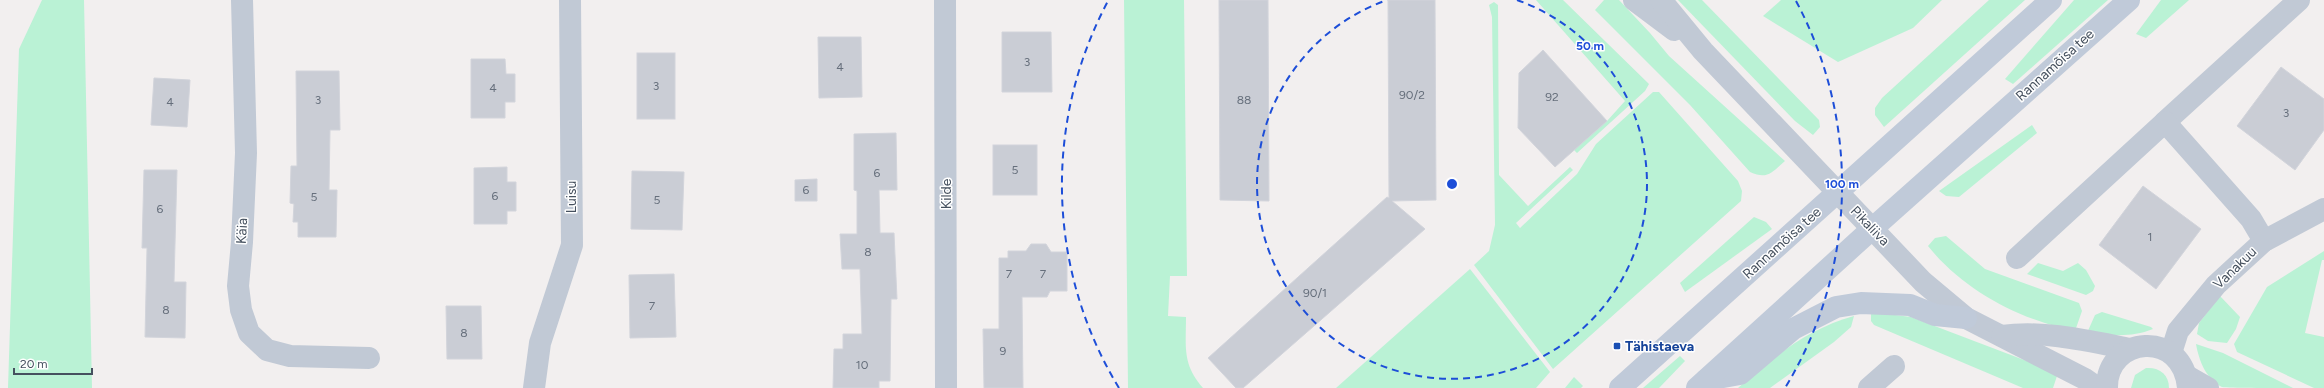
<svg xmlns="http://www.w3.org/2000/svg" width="2324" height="388" viewBox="0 0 2324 388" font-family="Figtree,sans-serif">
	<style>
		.green { fill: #baf2d5 }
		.building { fill: #cacdd5; stroke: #d2d4db }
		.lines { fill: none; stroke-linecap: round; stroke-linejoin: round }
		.minor { stroke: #c1c9d5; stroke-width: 22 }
		.secondary { stroke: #c0cad9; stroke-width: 22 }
		.ring { fill: none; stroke: #1d4ed8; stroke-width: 2; stroke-dasharray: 7 5 }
		.transit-dot { fill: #1a4fb4; stroke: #fff; stroke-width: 1.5 }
		.labels { text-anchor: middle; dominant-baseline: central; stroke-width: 3; stroke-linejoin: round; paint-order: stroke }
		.number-label { font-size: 12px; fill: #666f7c }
		.street-label { font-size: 14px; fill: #45505e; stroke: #fff }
		.transit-label { font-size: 14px; font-weight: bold; fill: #164399; stroke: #fff; text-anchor: start }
		.centre { fill: #1d4ed8; stroke: #fff; stroke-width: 2 }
		.ring-label { font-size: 12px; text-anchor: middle; font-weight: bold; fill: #1d4ed8; stroke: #fff; stroke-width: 3; stroke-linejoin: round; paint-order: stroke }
	</style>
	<rect width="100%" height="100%" fill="#f2efef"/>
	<g class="green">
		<path d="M 42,0 L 84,0 L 92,388 L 8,388 L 19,49 Z"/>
		<path d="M 1124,0 L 1184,0 L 1187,276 L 1170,276 L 1168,316 L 1186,317 C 1186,347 1182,364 1203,388 L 1128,388 Z"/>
		<path d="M 1536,0 L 1563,0 L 1649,84 L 1645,91 L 1577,153 L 1574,150 L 1607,121 L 1625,101 Z"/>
		<path d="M 1604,0 L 1619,0 L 1650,33 L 1669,56 L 1785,161 C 1772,172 1768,180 1750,172 L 1690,105 L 1595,10 Z"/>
		<path d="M 1678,0 L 1702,0 L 1819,120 L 1820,127 L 1813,135 L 1795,121 Z"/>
		<path d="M 1781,0 L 1942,0 L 1913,28 L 1838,62 L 1763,16 Z"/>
		<path d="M 1989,0 L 2025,0 L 1884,127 L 1875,115 L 1875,108 L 1882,98 Z"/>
		<path d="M 2074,0 L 2108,0 L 2013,84 L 2005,79 Z"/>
		<path d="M 2161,0 L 2189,0 L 2146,38 L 2136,34 Z"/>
		<path d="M 1494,2 L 1498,5 L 1499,175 L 1528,206 L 1570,167 L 1573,170 L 1516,223 L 1520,228 L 1577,174 L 1596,144 L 1653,92 L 1659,92 L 1738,181 L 1742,191 L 1741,201 L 1553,369 L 1474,265 L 1489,251 L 1495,225 L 1492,17 L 1489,5 Z"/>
		<path d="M 2032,125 L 2037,133 L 1959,197 L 1946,196 L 1939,191 Z"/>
		<path d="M 1754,217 L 1766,222 L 1772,229 L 1685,292 L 1680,283 Z"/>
		<path d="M 1946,236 L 1985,269 L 2079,303 L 2082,311 L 2075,331 C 2020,320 1963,290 1928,246 L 1935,238 Z"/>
		<path d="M 2324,251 L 2324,260 L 2322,260 L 2305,333 L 2324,337 L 2324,388 L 2314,388 L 2237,352 L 2234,344 L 2267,287 Z"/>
		<path d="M 2038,263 L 2063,271 L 2078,263 L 2086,270 L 2095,286 L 2093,291 L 2086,295 L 2027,274 Z"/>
		<path d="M 1470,269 L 1550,372 L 1536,388 L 1336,388 Z"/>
		<path d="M 2220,296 L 2240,317 L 2236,329 L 2227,343 L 2208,341 L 2197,334 L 2199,323 Z"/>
		<path d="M 1871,312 L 1911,317 L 2058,373 L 2053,388 L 2023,388 L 1874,325 L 1871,321 Z"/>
		<path d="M 2102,312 L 2151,327 L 2153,329 C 2131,338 2111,335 2087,333 L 2095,315 Z"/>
		<path d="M 1854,316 L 1851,327 L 1834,342 L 1770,388 L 1738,388 C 1773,357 1807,329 1854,316 Z"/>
		<path d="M 2196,344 L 2223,353 L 2293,388 C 2280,388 2231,388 2222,387 C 2206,379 2199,361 2196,344 Z"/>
		<path d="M 1680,356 L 1685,361 L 1659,388 L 1643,388 Z"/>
		<path d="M 2146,368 C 2159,367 2169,374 2169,388 L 2131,388 L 2135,375 Z"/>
		<path d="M 1574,377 L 1583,386 L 1581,388 L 1565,388 Z"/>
	</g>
	<g class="building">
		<path d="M 1219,0 L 1268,0 L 1269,201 L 1220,200 Z"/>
		<path d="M 1388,0 L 1435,0 L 1436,200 L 1392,201 L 1425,229 L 1243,388 L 1236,388 L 1208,358 L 1387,197 L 1389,198 Z"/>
		<path d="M 1002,32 L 1051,32 L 1052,92 L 1002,92 Z"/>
		<path d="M 818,37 L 861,37 L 862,97 L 819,98 Z"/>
		<path d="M 1543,50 L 1607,121 L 1555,167 L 1518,128 L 1519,73 Z"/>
		<rect x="637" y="53" width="38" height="66"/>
		<path d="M 471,59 L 505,59 L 506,74 L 515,74 L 515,102 L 505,102 L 505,118 L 471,118 Z"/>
		<path d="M 2281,67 L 2324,99 L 2324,130 L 2295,170 L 2237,126 Z"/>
		<path d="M 296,71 L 339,71 L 340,130 L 330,130 L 329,190 L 337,190 L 336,237 L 298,237 L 298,222 L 293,222 L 294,204 L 290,203 L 291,166 L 297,166 Z"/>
		<path d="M 154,78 L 190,80 L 187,127 L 151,125 Z"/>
		<path d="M 896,133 L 897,190 L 879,190 L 880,233 L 894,233 L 897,299 L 891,299 L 890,381 L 879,381 L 879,388 L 833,388 L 834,349 L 843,349 L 843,334 L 862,334 L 860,269 L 842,269 L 840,234 L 857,234 L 857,191 L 854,190 L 854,134 Z"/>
		<rect x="993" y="145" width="44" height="50"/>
		<path d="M 507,167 L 507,182 L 516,182 L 516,211 L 507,211 L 507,224 L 474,224 L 474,168 Z"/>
		<path d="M 144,170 L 177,170 L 174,282 L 186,282 L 185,338 L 145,337 L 147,248 L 142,248 Z"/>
		<path d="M 632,171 L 684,172 L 682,230 L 631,229 Z"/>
		<path d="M 817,179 L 817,201 L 795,201 L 795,180 Z"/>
		<path d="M 2143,186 L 2201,229 L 2156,289 L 2099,245 Z"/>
		<path d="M 1031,244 L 1046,244 L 1051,252 L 1067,252 L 1067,291 L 1050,291 L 1047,297 L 1022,297 L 1023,388 L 984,388 L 983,329 L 999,329 L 999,258 L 1008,258 L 1008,251 L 1026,251 Z"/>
		<path d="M 674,274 L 676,337 L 630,338 L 629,275 Z"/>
		<path d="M 446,306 L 481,306 L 482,359 L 447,359 Z"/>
	</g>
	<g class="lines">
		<g class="minor">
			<path d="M 242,0 L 246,153 L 242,242 L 238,286 L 241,310 L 249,333 L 267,350 L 290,356 L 369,358"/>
			<path d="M 945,0 L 946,388"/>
			<path d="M 1634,0 L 1674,30"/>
			<path d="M 1661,0 L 1703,51 L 1923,282 L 1966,318 L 2085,379 L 2098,388"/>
			<path d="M 2165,122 L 2299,0"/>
			<path d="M 2017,258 L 2165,122 L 2251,219 L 2264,241"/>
			<path d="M 2002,336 C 2044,330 2089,341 2130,349"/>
			<path d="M 2171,353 L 2178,331 L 2216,285 L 2264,241 L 2324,209"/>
			<path d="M 2187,376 L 2208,388"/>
			<path d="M 534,388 L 540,343 L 572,245 L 570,0"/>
			<path d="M 1869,388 L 1894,366"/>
			<path d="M 2107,388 C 2106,336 2183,328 2188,388"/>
		</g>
		<g class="secondary">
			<path d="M 1706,380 L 1740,374 L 1793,329 L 1836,307 L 1861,303 L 1910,305 L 1935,315 L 1966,318"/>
			<path d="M 1620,388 L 2051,0"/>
			<path d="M 1697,388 L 1873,228 L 2129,0"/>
		</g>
	</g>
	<g class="ring">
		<path d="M1517 0A195 195 0 1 1 1387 0"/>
		<path d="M1119 388A390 390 0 0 1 1108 1M1796 1A390 390 0 0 1 1785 388"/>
	</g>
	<rect class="transit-dot" x="1613" y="342" width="8" height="8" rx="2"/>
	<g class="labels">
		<g class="number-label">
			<text x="1027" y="62">3</text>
			<text x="840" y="67">4</text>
			<text x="656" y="86">3</text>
			<text x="493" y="88">4</text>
			<text x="1412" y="95">90/2</text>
			<text x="1552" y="97">92</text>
			<text x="318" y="100">3</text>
			<text x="1244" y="100">88</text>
			<text x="170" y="102">4</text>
			<text x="2286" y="113">3</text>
			<text x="1015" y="170">5</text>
			<text x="877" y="173">6</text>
			<text x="806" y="190">6</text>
			<text x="495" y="196">6</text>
			<text x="314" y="197">5</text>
			<text x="657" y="200">5</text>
			<text x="160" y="209">6</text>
			<text x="2150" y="237">1</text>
			<text x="868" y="252">8</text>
			<text x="1009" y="274">7</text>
			<text x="1043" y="274">7</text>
			<text x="1315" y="293">90/1</text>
			<text x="652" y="306">7</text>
			<text x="166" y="310">8</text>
			<text x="464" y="333">8</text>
			<text x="1003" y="351">9</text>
			<text x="862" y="365">10</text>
		</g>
		<g class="street-label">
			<text transform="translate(2055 65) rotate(-42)">Rannamõisa tee</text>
			<text transform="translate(946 194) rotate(-90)">Kilde</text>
			<text transform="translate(571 197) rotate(-90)">Luisu</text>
			<text transform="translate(1870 226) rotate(46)">Pikaliiva</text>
			<text transform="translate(242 231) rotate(-87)">Käia</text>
			<text transform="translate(1782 243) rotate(-42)">Rannamõisa tee</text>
			<text transform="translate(2235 268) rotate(-44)">Vanakuu</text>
		</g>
		<g class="transit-label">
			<text x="1625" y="346">Tähistaeva</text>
		</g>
	</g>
	<circle cx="1452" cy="184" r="6" class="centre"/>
	<g class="ring-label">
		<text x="1590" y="50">50 m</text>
		<text x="1842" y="188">100 m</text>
	</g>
	<path d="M14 368v6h78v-6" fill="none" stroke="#45505e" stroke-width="2"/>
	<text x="20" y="368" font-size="12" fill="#45505e" stroke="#ffffff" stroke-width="3" paint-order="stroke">20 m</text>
</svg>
